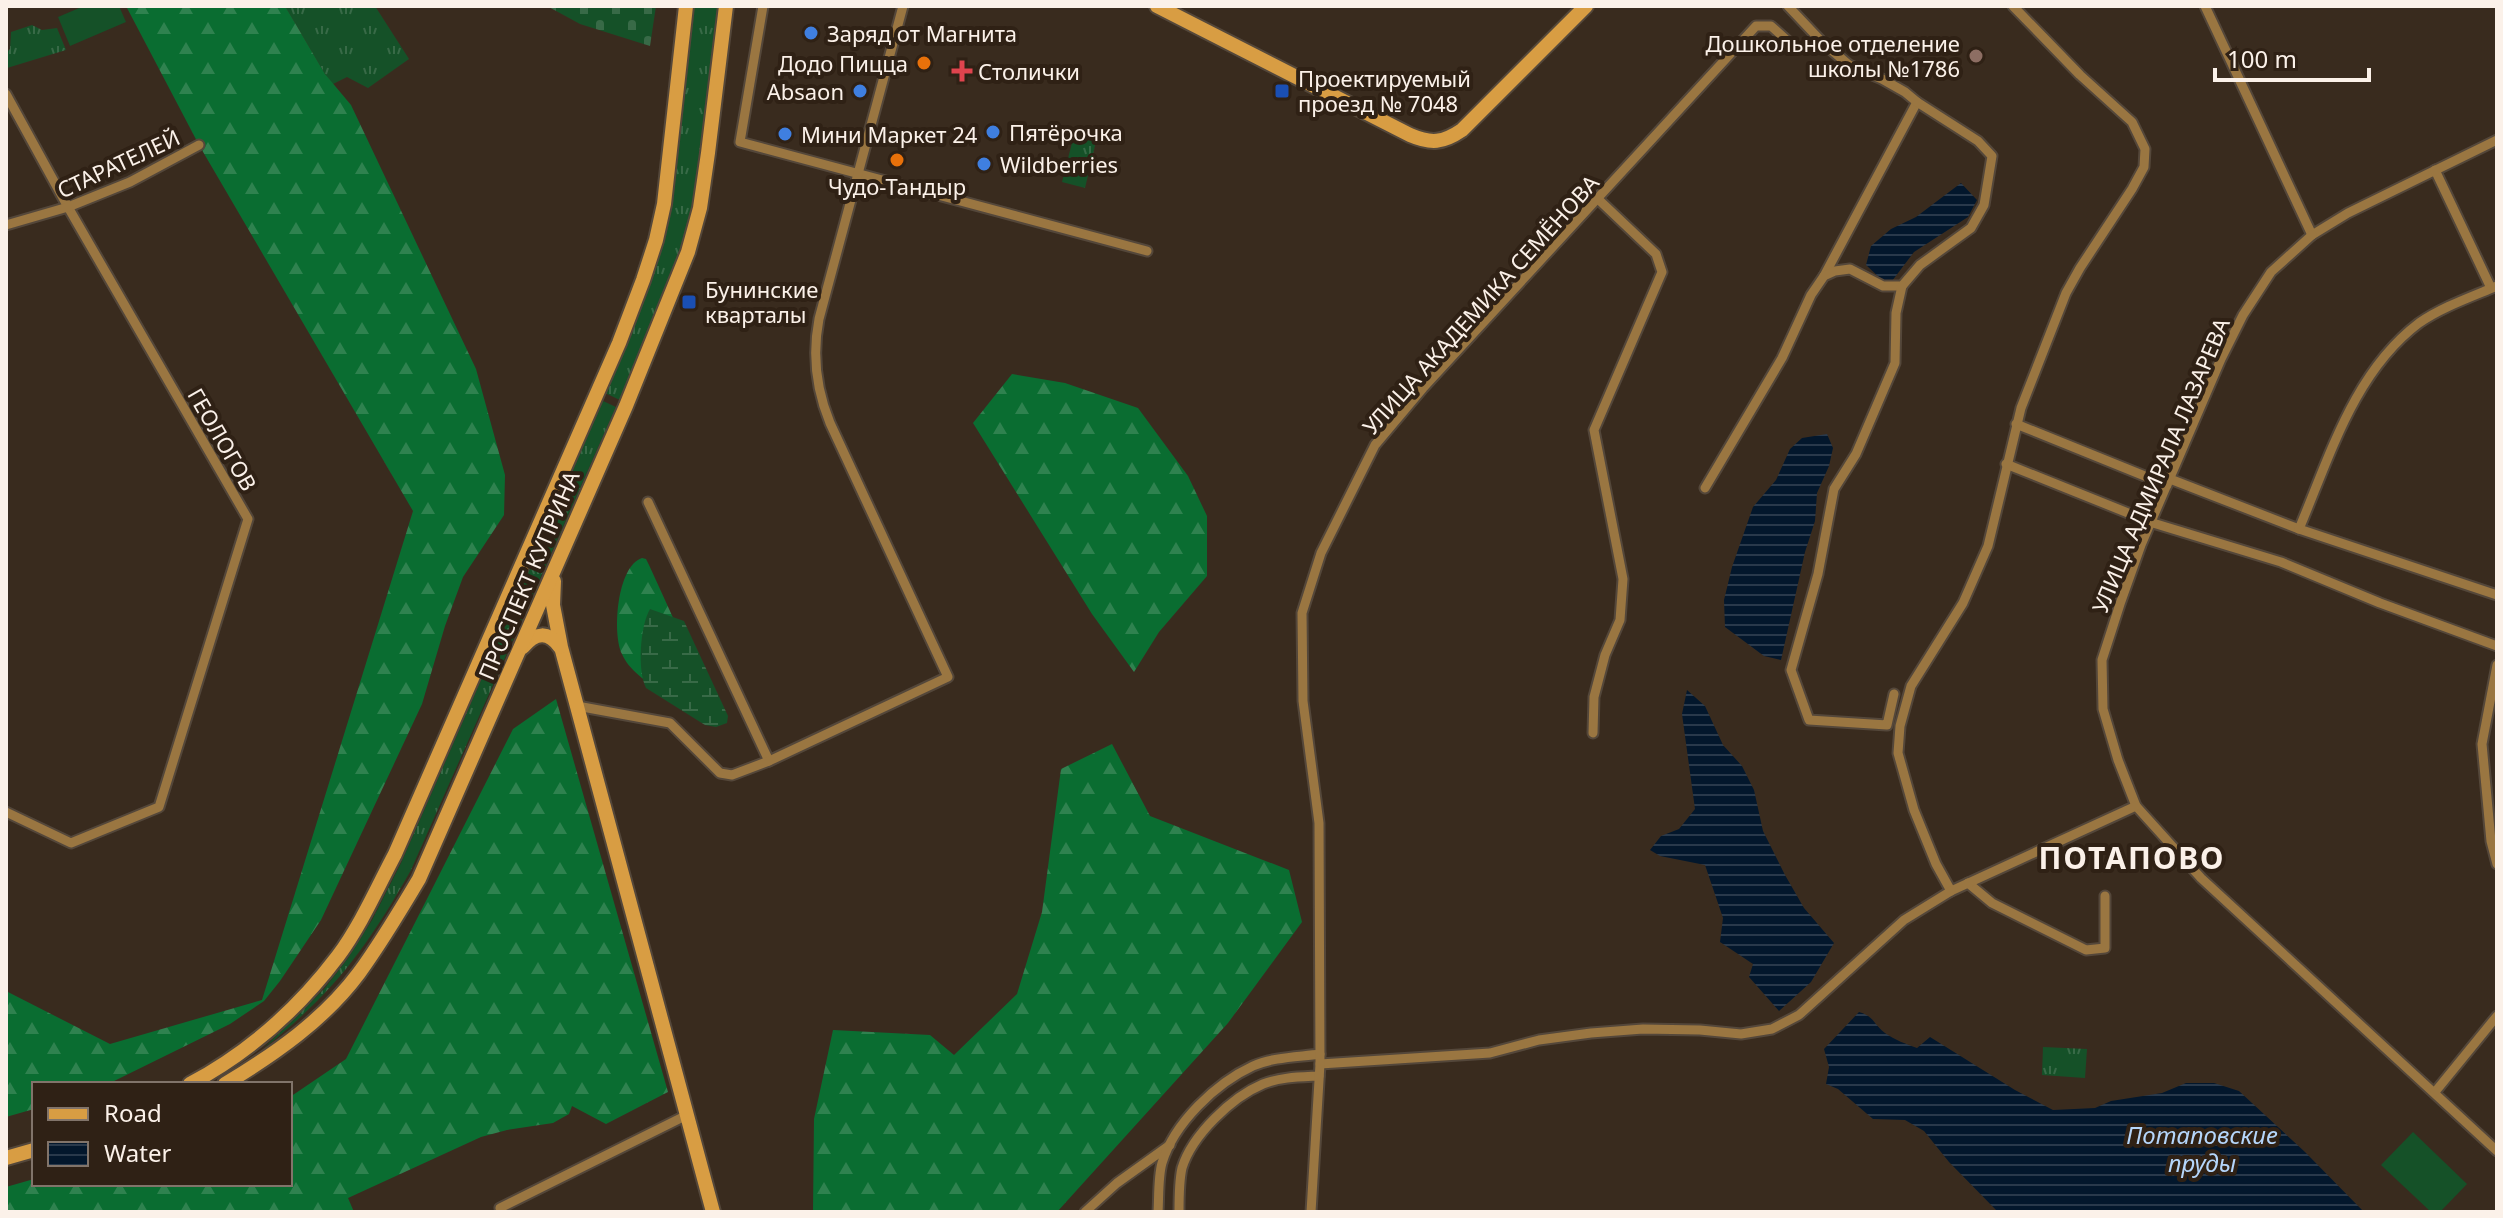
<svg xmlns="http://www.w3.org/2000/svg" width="2503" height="1218" viewBox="0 0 2503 1218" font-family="'Noto Sans',sans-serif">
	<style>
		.grass { fill: url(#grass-tufts) }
		.forest { fill: url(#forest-firs) }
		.wetland { fill: url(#wetland-marsh) }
		.cemetery { fill: url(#cemetery-stones) }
		.garden { fill: #155128 }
		.water { fill: url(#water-rules) }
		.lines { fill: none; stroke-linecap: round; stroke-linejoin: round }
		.street-casing { stroke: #54473a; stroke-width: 13 }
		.secondary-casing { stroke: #54473a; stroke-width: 18 }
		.street { stroke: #9a7641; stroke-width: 9 }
		.secondary { stroke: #d89d43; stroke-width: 14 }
		.shop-dot { fill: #3f7fe0; stroke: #2f2115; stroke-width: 3 }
		.education-dot { fill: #8d6e63; stroke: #2f2115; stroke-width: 3 }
		.food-dot { fill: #e8710a; stroke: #2f2115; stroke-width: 3 }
		.health-dot { fill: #e0444e; stroke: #2f2115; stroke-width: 3 }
		.transit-dot { fill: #1a4fb4; stroke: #2f2115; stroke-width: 3 }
		.labels { text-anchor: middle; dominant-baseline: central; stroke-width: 8; stroke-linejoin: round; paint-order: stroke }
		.poi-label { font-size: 22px; fill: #fbf1e9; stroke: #2f2115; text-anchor: start }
		.street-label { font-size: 22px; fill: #fbf1e9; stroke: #2f2115 }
		.water-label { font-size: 24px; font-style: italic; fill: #b5d6fb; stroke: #2f2115 }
		.district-label { font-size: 30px; font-weight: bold; letter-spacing: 2px; fill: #fbf1e9; stroke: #2f2115 }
	</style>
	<defs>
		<pattern id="grass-tufts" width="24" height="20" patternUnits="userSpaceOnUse" patternTransform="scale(2)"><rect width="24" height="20" fill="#155128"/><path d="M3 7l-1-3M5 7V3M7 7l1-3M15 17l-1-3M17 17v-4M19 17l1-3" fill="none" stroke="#386a47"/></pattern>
		<pattern id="forest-firs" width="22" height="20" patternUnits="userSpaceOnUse" patternTransform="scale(2)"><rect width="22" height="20" fill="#0a6d31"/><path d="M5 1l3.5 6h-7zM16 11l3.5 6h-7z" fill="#2f824f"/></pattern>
		<pattern id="wetland-marsh" width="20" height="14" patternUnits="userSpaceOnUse" patternTransform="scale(2)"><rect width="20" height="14" fill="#155128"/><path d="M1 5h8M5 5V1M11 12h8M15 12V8" fill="none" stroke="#386a47"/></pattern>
		<pattern id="cemetery-stones" width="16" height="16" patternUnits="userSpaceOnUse" patternTransform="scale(2)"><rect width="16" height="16" fill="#155128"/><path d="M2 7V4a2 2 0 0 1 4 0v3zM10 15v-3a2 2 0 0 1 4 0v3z" fill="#386a47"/></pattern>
		<pattern id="water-rules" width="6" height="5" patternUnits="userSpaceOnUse" patternTransform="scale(2)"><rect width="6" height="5" fill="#03172c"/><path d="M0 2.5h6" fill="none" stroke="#29394b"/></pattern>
	</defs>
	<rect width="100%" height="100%" fill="#392b1e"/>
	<g class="grass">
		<path d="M 285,6 L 375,6 L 409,59 L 368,88 L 347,77 L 333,84 L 325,74 Z"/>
		<path d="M 692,6 L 720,6 L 694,206 L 681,252 L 622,401 L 605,393 L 650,281 L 671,204 Z"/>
		<path d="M 32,25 L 42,30 L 57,28 L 66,50 L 7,68 L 6,53 L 10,49 L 11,32 Z"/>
		<path d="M 1075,131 L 1097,137 L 1085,188 L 1062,182 Z"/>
		<path d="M 603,401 L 616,407 L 411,870 C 368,946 334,993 264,1048 L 324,989 L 348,958 L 372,920 L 401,863 Z"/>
		<path d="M 2043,1047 L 2087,1049 L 2085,1078 L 2042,1075 Z"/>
	</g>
	<g class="forest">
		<path d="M 126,6 L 285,6 L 325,74 L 351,105 L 476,369 L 505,475 L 504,515 L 463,577 L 445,626 L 422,704 L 321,920 L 280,981 L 264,1001 L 230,1024 L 108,1084 L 34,1084 L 34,1109 L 6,1117 L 6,991 L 110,1044 L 262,1000 L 413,511 L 199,145 Z"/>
		<path d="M 1012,374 L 1065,383 L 1138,408 L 1188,476 L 1207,516 L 1207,576 L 1159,632 L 1134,672 L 1092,614 L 973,423 Z"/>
		<path d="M 642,558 L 646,559 L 649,565 L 706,690 C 694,690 673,696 663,691 C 648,684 628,669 622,654 C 612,633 617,566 642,558 Z"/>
		<path d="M 556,699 L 668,1092 L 606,1124 L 572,1106 L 569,1114 L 553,1123 L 507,1130 L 481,1137 L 348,1198 L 354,1212 L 6,1212 L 6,1187 L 34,1179 L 34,1184 L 290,1184 L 290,1097 L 346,1059 L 513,729 Z"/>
		<path d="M 1112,744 L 1150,816 L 1289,870 L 1302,922 L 1228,1023 L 1057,1212 L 813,1212 L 814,1119 L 833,1030 L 930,1035 L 954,1055 L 1017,994 L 1042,912 L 1061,769 Z"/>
	</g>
	<path class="wetland" d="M 650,609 L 684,621 L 728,716 L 727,723 L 716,727 L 705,725 L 646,688 C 637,670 640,626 650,609 Z"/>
	<path class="cemetery" d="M 547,6 L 656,6 L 650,46 L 580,24 Z"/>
	<g class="garden">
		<path d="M 84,6 L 119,6 L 126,22 L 70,46 L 58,17 Z"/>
		<path d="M 2413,1132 L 2467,1184 L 2440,1212 L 2431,1212 L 2381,1165 Z"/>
	</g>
	<g class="water">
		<path d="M 1961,183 L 1977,200 L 1968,217 L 1914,252 L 1892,281 L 1882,280 L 1866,265 L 1871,246 L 1891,229 L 1916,217 Z"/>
		<path d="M 1827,434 L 1833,448 L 1829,466 L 1817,493 L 1815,521 L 1805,552 L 1781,660 L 1764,656 L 1725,627 L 1724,600 L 1732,567 L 1753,507 L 1776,480 L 1790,449 L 1802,438 Z"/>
		<path d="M 1687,690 L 1705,706 L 1723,745 L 1742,766 L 1754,790 L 1763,831 L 1785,875 L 1804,908 L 1834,943 L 1811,982 L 1779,1011 L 1749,977 L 1753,964 L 1720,942 L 1723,918 L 1705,865 L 1660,856 L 1650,850 L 1661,836 L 1679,829 L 1695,809 L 1682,714 Z"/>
		<path d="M 1859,1012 C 1875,1017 1873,1024 1885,1033 C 1895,1040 1906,1044 1917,1048 L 1930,1037 L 2015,1090 L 2053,1110 L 2095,1108 L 2111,1101 L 2162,1093 L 2186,1083 L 2214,1083 L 2239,1091 L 2305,1152 L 2364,1212 L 1998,1212 L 1949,1162 L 1924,1131 L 1905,1120 L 1873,1119 L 1838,1089 L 1826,1084 L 1829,1067 L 1824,1049 Z"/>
	</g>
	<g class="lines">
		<g class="street-casing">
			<g id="street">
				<path d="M 763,6 L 740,142 L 1147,251"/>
				<path d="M 2205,6 L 2312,235 L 2348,213 L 2497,140"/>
				<path d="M 6,94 L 68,207 L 248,519 L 159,807 L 71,843 L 6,812"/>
				<path d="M 2435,170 L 2491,288"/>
				<path d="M 6,225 L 68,207 L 130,182 L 199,145"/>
				<path d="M 2312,235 L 2271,272 L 2243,315 L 2221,359 L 2141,545 L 2120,604 L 2102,660 L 2103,709 L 2118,760 L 2136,806 L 2201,878 L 2497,1151"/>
				<path d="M 1824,276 L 1917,102"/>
				<path d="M 2016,424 L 2167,485"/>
				<path d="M 2006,464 L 2153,523 L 2281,562 L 2380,603 L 2497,646"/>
				<path d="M 2170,479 L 2299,529 L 2497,595"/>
				<path d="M 1705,488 L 1782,358 L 1811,295 L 1824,276 L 1835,271 L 1850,269 L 1883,286 L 1902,286 L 1920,265 L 1971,228 L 1984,205 L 1992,156 L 1978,141 L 1917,102 L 1905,92 L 1882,79 L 1849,65 L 1822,42 L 1788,6"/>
				<path d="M 648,502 L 769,761"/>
				<path d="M 2299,529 C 2330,456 2354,372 2419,323 C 2442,307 2471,297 2497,286"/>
				<path d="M 2497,665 L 2482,744 L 2491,841 L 2497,864"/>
				<path d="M 1894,694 L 1887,725 L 1809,720 L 1791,670 L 1818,574 L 1834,489 L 1856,454 L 1895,363 L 1896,313 L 1902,286"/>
				<path d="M 577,706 L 670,723 L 720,773 L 732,775 L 769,761 L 948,677 L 830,423 C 816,389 812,355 819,319 L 903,6"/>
				<path d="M 1593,733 L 1594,697 L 1605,655 L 1620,620 L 1623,579 L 1594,430 L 1662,272 L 1656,254 L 1598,199"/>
				<path d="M 1968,883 L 1992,903 L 2086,950 L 2105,948 L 2105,896"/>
				<path d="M 1951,891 L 1936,864 L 1914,810 L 1898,753 L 1900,726 L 1911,686 L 1963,603 L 1988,546 L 2021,408 L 2066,293 L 2080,268 L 2132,189 L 2144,167 L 2145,149 L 2132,122 L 2080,75 L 2013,6"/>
				<path d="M 1320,1064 L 1490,1053 L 1539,1040 L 1591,1033 L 1643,1029 L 1700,1030 L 1741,1034 L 1772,1029 L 1799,1015 L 1904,920 L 1951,891 L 2136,806"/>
				<path d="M 2435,1092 L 2497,1016"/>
				<path d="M 501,1212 L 500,1208 L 687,1115"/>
				<path d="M 1085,1212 L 1117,1183 L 1170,1145"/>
				<path d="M 1158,1212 C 1159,1197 1158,1177 1162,1163 C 1174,1123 1216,1083 1253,1066 C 1273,1057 1298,1057 1320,1054"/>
				<path d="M 1179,1212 C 1179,1199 1179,1181 1182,1168 C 1192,1135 1232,1097 1263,1084 C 1281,1077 1300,1077 1319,1076"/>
				<path d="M 1311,1212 L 1320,1064 L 1319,823 L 1303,701 L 1302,613 L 1321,553 L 1375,445 L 1423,388 L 1756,26 L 1771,26 L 1790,43"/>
			</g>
		</g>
		<g class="secondary-casing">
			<g id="secondary">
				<path d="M 1157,6 L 1410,135 C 1431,144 1443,143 1462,130 L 1586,6"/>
				<path d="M 554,581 L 553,605 L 561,647 L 713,1212"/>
				<path d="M 523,647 C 536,632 548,631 560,647"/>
				<path d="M 190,1084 C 248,1053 298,1009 338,956 C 361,925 377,888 395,854 L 619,343 L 643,280 L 656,240 L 664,204 L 686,6"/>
				<path d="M 225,1084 C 275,1054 324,1020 359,973 C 381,943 400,911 419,879 L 626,406 L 688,252 L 700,208 L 708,153 L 726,6"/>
				<path d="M 6,1158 L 34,1150"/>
			</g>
		</g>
		<use href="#street" class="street"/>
		<use href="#secondary" class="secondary"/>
	</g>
	<g class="shop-dot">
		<circle cx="811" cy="33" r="8"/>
		<circle cx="860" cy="91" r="8"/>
		<circle cx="993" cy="132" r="8"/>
		<circle cx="785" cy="134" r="8"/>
		<circle cx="984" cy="164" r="8"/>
	</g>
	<circle class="education-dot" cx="1976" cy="56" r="8"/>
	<g class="food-dot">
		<circle cx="924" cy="63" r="8"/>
		<circle cx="897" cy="160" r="8"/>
	</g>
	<path class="health-dot" d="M958 59h8v8h8v8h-8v8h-8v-8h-8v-8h8z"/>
	<g class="transit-dot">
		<rect x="1274" y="83" width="16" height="16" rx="4"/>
		<rect x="681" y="294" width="16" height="16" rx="4"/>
	</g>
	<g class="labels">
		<g class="poi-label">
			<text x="827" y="33">Заряд от Магнита</text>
			<text x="1960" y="43" text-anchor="end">Дошкольное отделение<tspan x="1960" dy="25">школы №1786</tspan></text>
			<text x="908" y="63" text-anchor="end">Додо Пицца</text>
			<text x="978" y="71">Столички</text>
			<text x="1298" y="78">Проектируемый<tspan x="1298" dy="25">проезд № 7048</tspan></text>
			<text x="844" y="91" text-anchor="end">Absaon</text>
			<text x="1009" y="132">Пятёрочка</text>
			<text x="801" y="134">Мини Маркет 24</text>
			<text x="1000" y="164">Wildberries</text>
			<text x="897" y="186" text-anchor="middle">Чудо-Тандыр</text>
			<text x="705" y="289">Бунинские<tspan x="705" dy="25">кварталы</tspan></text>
		</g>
		<g class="street-label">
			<text transform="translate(118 163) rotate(-25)">СТАРАТЕЛЕЙ</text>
			<text transform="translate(1480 304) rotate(-48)">УЛИЦА АКАДЕМИКА СЕМЁНОВА</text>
			<text transform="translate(223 439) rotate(60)">ГЕОЛОГОВ</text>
			<text transform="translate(2160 465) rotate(-67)">УЛИЦА АДМИРАЛА ЛАЗАРЕВА</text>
			<text transform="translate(528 575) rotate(-67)">ПРОСПЕКТ КУПРИНА</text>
		</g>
		<g class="water-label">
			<text x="2202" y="1134">Потаповские<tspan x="2202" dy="28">пруды</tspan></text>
		</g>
		<g class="district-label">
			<text x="2132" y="857">ПОТАПОВО</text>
		</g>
	</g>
	<rect width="2503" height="1218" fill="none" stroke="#fbf1e9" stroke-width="16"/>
	<rect x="32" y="1082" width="260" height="104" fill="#2f2115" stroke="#81746a" stroke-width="2"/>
	<rect x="48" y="1108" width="40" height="12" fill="#d89d43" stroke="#81746a" stroke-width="2"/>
	<text x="104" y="1122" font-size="24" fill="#fbf1e9">Road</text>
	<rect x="48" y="1142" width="40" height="24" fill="url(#water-rules)" stroke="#81746a" stroke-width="2"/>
	<text x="104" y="1162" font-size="24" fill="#fbf1e9">Water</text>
	<path d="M2215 68v12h154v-12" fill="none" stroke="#fbf1e9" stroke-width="4"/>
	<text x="2227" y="68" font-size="24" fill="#fbf1e9" stroke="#2f2115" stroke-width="6" paint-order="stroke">100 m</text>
</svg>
